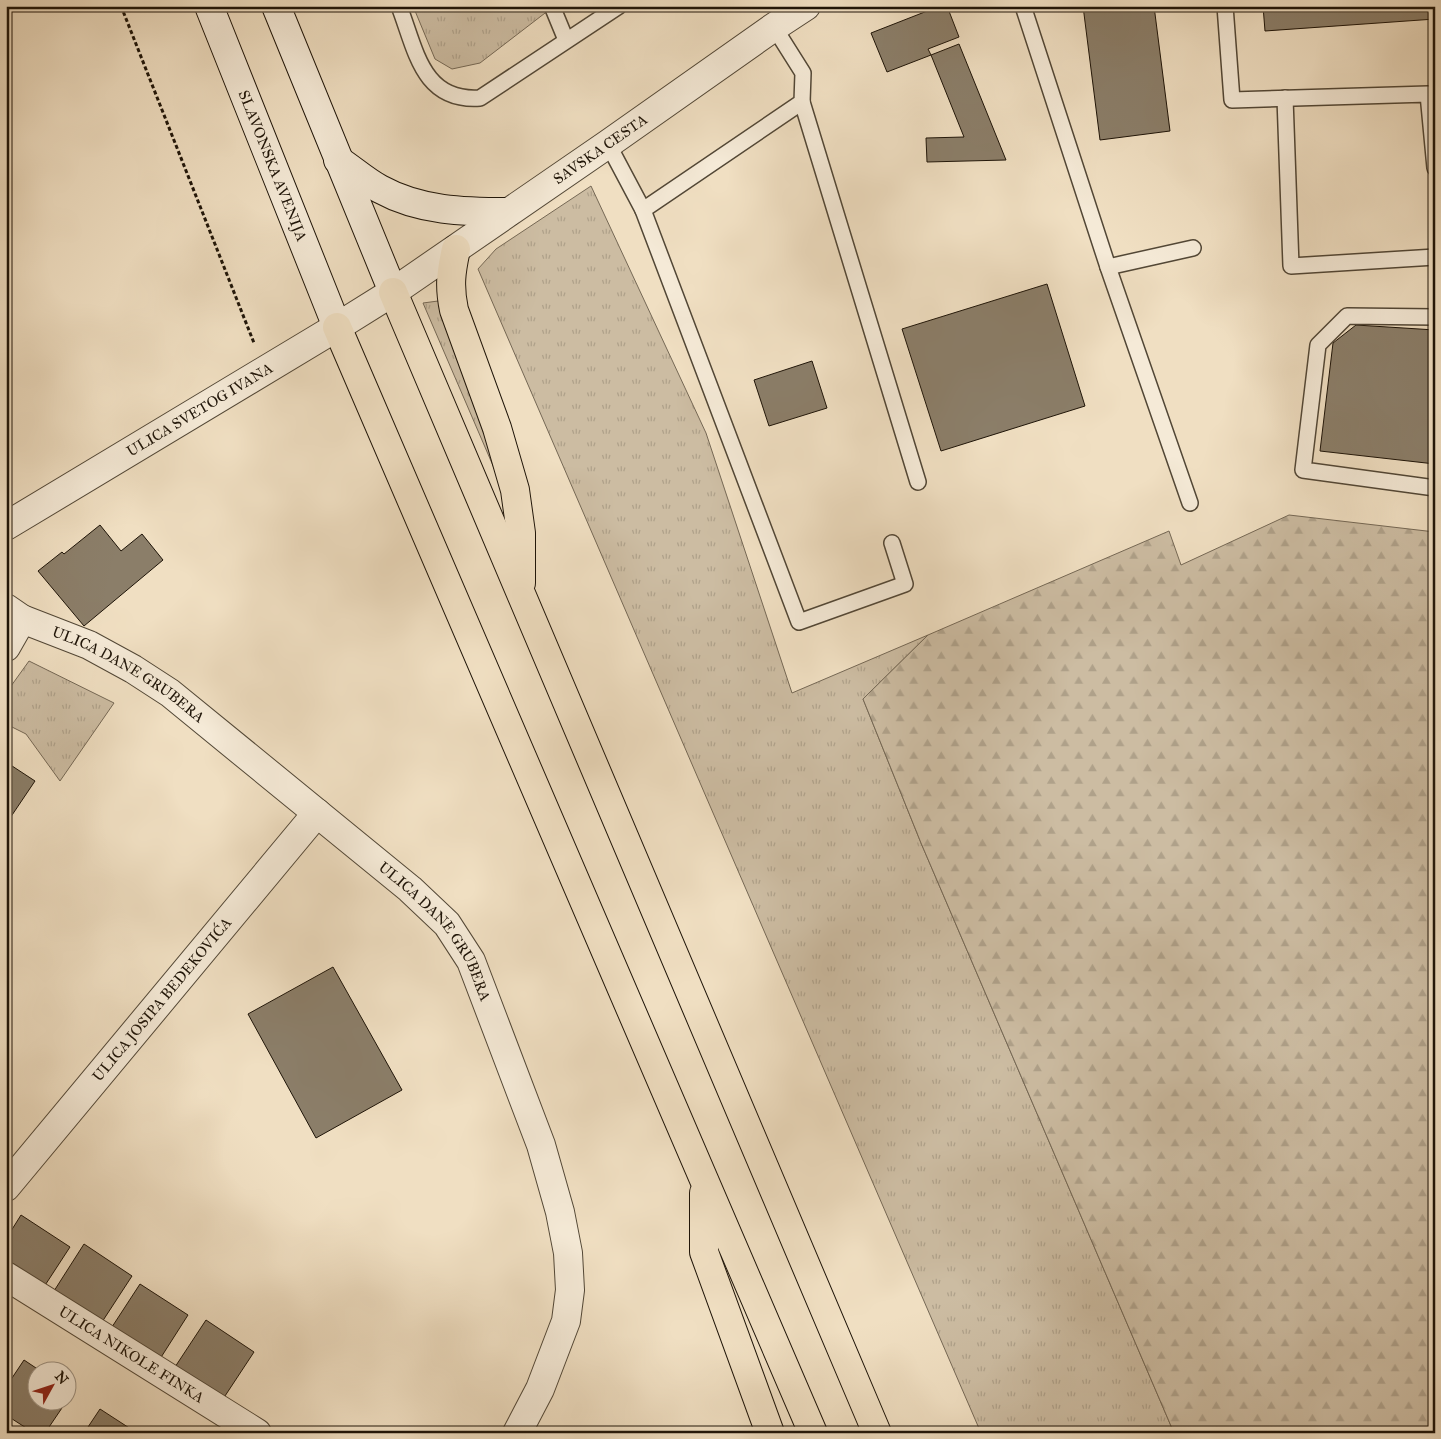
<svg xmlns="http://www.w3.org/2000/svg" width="1441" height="1439" viewBox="0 0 1441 1439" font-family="'IM FELL Great Primer',serif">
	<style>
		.grass { fill: url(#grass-tufts); stroke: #756855 }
		.forest { fill: url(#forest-firs); stroke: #756855 }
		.building { fill: #8b7e69; stroke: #1e1408 }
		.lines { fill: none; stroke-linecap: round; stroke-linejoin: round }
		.service-casing { stroke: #524736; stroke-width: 18 }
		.minor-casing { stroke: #524736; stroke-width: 30 }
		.tertiary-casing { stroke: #524736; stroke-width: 30 }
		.secondary-casing { stroke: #1e1408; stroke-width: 30 }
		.motorway-casing { stroke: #1e1408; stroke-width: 30 }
		.path { stroke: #1e1408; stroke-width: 3; stroke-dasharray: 4 2.5; stroke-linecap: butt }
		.service { stroke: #f5ead7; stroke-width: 15 }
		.minor { stroke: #f5ead7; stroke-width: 28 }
		.tertiary { stroke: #f5ead7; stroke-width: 28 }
		.secondary { stroke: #f5ead7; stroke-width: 28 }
		.motorway { stroke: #f0dfc2; stroke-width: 28 }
		.labels { text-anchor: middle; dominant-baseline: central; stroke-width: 4; stroke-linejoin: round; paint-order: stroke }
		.street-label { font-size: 15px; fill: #1e1408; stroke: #f5ead7 }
	</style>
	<defs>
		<pattern id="grass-tufts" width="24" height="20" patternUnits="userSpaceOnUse" patternTransform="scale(1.25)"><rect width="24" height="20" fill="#ccbca2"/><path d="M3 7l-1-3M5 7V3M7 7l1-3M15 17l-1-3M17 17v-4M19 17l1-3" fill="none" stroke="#afa18a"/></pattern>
		<pattern id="forest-firs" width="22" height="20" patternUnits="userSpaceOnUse" patternTransform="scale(1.25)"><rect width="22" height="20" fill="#ccbca2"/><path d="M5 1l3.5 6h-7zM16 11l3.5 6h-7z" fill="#afa18a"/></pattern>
	</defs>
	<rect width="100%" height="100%" fill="#f0dfc2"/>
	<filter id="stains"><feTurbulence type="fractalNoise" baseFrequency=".004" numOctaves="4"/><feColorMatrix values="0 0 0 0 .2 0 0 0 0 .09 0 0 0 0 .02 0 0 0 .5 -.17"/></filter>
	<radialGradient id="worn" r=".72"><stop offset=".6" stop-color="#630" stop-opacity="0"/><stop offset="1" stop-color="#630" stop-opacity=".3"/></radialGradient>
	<g class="grass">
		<path d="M 413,6 L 550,6 L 549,10 L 480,63 L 452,69 L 435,59 Z"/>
		<path d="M 591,186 L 706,433 L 792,693 L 928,635 L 863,699 L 921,843 L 1174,1433 L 981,1433 L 478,269 L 496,249 Z"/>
		<path d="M 438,301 L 471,379 L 497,475 L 423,303 Z"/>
		<path d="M 29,661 L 114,703 L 60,781 L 26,734 L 6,724 L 6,693 Z"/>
	</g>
	<path class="forest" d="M 1289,515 L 1435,532 L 1435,1433 L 1174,1433 L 921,843 L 863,699 L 928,635 L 1169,531 L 1181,565 Z"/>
	<g class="building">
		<path d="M 940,6 L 947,6 L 959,37 L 928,49 L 931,55 L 887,72 L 871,33 Z"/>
		<path d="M 1083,6 L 1154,6 L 1170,131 L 1100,140 Z"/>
		<path d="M 1263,6 L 1435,6 L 1435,19 L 1265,31 Z"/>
		<path d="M 959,44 L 1006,160 L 927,162 L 926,138 L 964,137 L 931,55 Z"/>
		<path d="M 1047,284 L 1085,406 L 941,451 L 902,329 Z"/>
		<path d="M 1356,325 L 1435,330 L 1435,464 L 1320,451 L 1333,343 Z"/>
		<path d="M 812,361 L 827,408 L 769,426 L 754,380 Z"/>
		<path d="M 100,525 L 121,551 L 142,534 L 163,560 L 84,626 L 38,571 L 62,552 L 64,554 Z"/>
		<path d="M 6,762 L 35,781 L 6,824 Z"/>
		<path d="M 333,967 L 402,1090 L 316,1138 L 248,1014 Z"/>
		<path d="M 21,1215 L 70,1247 L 40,1293 L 6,1272 L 6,1239 Z"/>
		<path d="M 84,1244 L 132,1276 L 102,1322 L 54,1291 Z"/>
		<path d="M 140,1284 L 188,1315 L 158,1362 L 110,1330 Z"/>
		<path d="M 206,1320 L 254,1352 L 223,1399 L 175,1367 Z"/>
		<path d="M 24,1360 L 42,1372 L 38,1372 L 38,1402 L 66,1402 L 45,1433 L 34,1433 L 6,1415 L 6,1387 Z"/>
		<path d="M 100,1409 L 137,1433 L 84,1433 Z"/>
	</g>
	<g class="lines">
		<g class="service-casing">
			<g id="service">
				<path d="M 399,6 C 416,50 422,102 480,98 L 619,6"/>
				<path d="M 552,6 L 566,40"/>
				<path d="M 1023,6 L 1108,267 L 1193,248"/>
				<path d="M 1225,6 L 1232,100 L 1428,94 L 1435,168"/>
				<path d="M 774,27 L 803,73 L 802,102 L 643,210 L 799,622 L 905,584 L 892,543"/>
				<path d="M 1285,98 L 1291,266 L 1435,257"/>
				<path d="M 802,102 L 918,482"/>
				<path d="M 608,144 L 643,210"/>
				<path d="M 1108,267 L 1190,503"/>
				<path d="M 1435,317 L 1347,316 L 1318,345 L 1303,470 L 1435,488"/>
			</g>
		</g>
		<g class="minor-casing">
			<g id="minor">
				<path id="s1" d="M 6,608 L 22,619 L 89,645 L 133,669 L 170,693 L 410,889 L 447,924 L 471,961 L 541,1145 L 560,1212 L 568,1253 L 570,1290 L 566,1321 L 540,1389 L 517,1433"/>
				<path d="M 6,647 L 22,619"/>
				<path id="s2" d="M 6,1187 L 317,813"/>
				<path id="s3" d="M 6,1276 L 257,1433"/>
			</g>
		</g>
		<g class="tertiary-casing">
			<g id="tertiary">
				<path id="s4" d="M 6,526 L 337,327 L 393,292 L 608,144 L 774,27 L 806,6"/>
			</g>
		</g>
		<g class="secondary-casing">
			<g id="secondary">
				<path id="s5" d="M 209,6 L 337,327"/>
				<path d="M 276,6 L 393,292"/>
				<path d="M 338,160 C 352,169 365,181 380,189 C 420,211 464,212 508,212"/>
			</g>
		</g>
		<g class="motorway-casing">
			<g id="motorway">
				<path d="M 456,249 C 451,272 449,286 454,310 L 497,428 L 515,490 L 521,533 L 521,583"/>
				<path d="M 393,292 L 877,1433"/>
				<path d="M 337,327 L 813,1433"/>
				<path d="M 704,1193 L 704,1252 L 770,1433"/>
			</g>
		</g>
		<path class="path" d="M 121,6 L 254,343"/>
		<use href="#service" class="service"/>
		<use href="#minor" class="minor"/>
		<use href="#tertiary" class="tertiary"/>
		<use href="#secondary" class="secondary"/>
		<use href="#motorway" class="motorway"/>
	</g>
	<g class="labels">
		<g class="street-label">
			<text stroke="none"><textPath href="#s4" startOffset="704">SAVSKA CESTA</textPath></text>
			<text stroke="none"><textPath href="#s5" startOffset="172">SLAVONSKA AVENIJA</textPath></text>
			<text stroke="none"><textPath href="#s4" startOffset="226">ULICA SVETOG IVANA</textPath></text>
			<text stroke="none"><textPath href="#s1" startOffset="140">ULICA DANE GRUBERA</textPath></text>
			<text stroke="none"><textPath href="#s1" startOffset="545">ULICA DANE GRUBERA</textPath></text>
			<text stroke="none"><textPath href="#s2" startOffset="244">ULICA JOSIPA BEDEKOVIĆA</textPath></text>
			<text stroke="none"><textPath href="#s3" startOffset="148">ULICA NIKOLE FINKA</textPath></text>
		</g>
	</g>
	<rect width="1441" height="1439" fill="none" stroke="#f0dfc2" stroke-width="25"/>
	<rect x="8" y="8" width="1426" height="1424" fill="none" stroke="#1e1408" stroke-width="2.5"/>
	<rect x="12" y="12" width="1416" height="1414" fill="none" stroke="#1e1408"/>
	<g transform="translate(52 1386) rotate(50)"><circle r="24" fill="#f5ead7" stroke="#9f9484"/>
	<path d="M0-4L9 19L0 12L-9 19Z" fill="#8f2418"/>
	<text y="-8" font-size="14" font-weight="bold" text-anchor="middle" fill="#1e1408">N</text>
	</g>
	<rect width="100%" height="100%" filter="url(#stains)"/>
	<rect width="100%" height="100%" fill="url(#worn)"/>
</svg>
